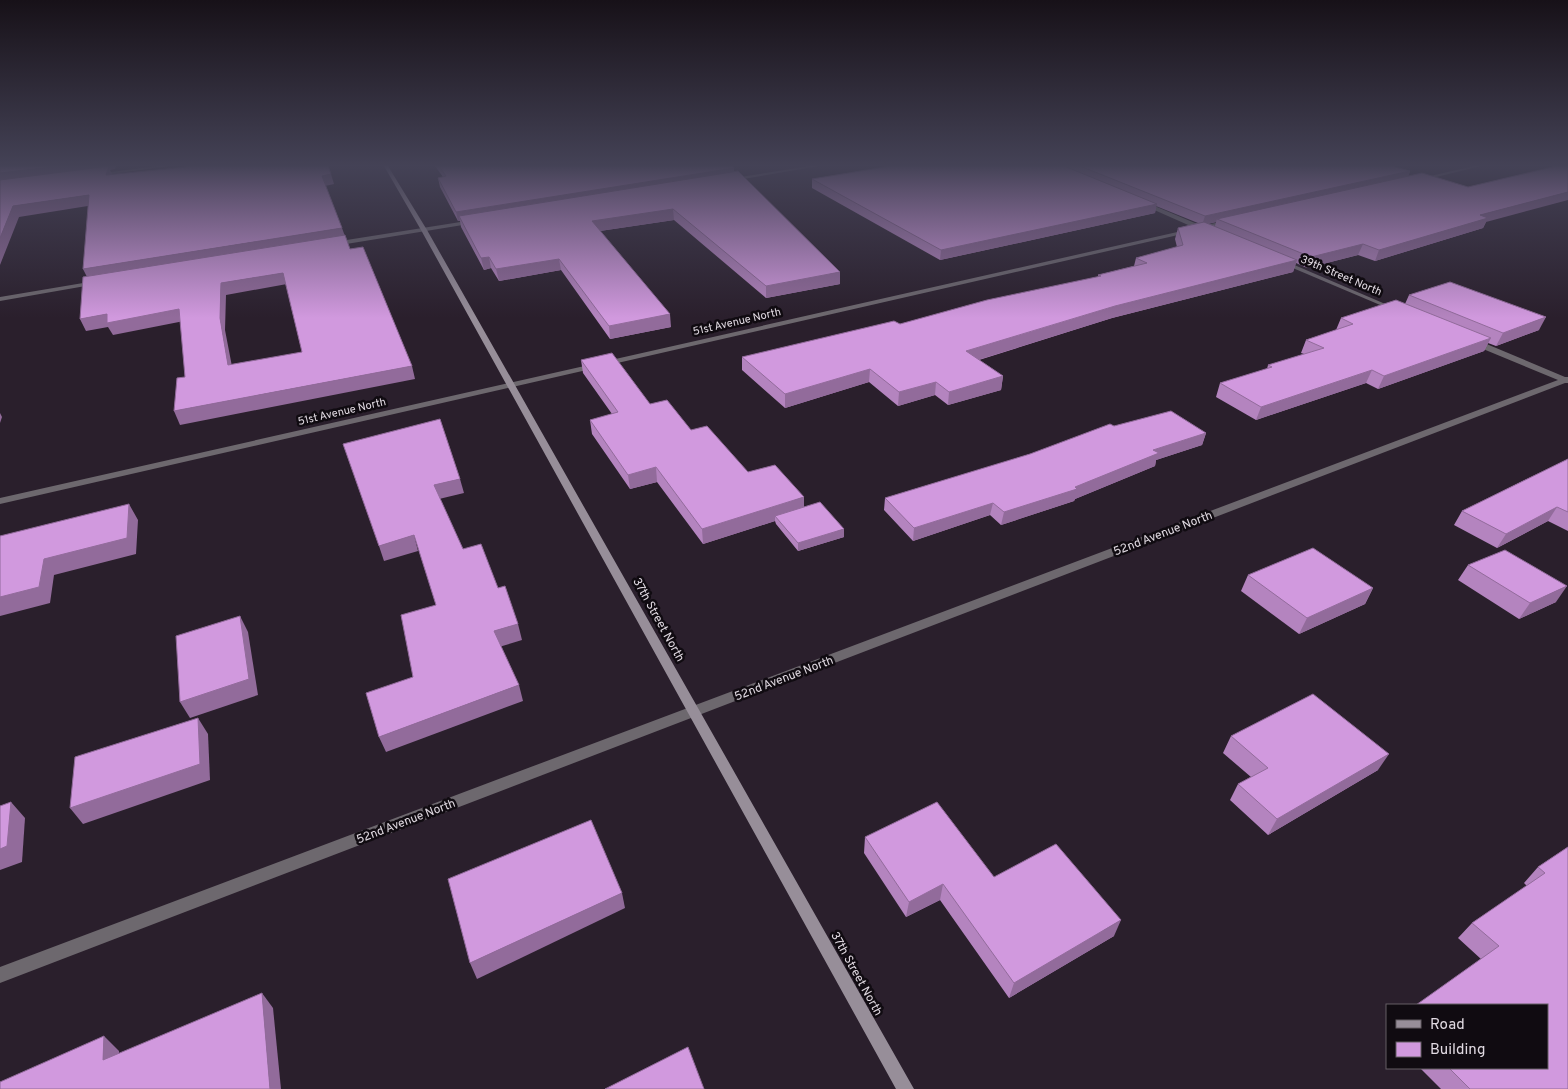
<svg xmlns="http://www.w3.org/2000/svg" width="1568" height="1089" viewBox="0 0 1568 1089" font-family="Overpass,sans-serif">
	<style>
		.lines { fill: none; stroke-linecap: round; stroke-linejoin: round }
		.street { fill: #6d686e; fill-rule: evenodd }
		.secondary { fill: #978e99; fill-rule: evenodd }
		.wall { fill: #b484bf; fill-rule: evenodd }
		.shaded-wall { fill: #926b9b }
		.building { fill: #d199de; stroke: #926b9b; fill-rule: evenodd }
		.labels { text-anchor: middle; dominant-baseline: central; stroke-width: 5; stroke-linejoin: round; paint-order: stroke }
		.far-street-label { font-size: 11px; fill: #e1dae2; stroke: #100b11 }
		.street-label { font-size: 12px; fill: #e1dae2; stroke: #100b11 }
	</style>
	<rect width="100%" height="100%" fill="#2a1f2c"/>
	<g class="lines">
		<g class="street">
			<path d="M 158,166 L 169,166 L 98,176 L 95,174 Z"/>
			<path d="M 810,166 L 819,166 L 731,181 L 728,179 Z"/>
			<path d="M 1474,166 L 1481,166 L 1420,181 L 1417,179 Z"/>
			<path d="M 1145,202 L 1202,226 L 1228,220 L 1231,222 L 1203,231 L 1200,230 L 0,504 L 0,498 L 1195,228 L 1143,205 L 1142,204 Z"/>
			<path d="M 473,220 L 475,221 L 475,223 L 334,246 L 331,244 L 334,242 Z"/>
			<path d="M 1281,261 L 1285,261 L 1397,309 L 1392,310 L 1281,263 Z"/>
			<path d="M 95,281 L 97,282 L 97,284 L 0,301 L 0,297 Z"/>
			<path d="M 1471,340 L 1477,340 L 1565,377 L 1568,377 L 1568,383 L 1565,383 L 0,983 L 0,967 L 1558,380 L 1471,344 Z"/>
		</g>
		<path class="secondary" d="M 384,166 L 388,166 L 427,230 L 914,1089 L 896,1089 L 421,230 Z"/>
	</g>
	<g class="wall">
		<path d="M 435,166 L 732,166 L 734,168 L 734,172 L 840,284 L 766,298 L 674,220 L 600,231 L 671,327 L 610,339 L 561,270 L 499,281 L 491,268 L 484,270 L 461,227 L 460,221 L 458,221 L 440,187 L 438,178 L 443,177 Z"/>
		<path d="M 888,166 L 1391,166 L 1410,171 L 1408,177 L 1486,222 L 1483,228 L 1375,261 L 1358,255 L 1307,268 L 1296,263 L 1293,272 L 1112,318 L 979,360 L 1003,376 L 1001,390 L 948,405 L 935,395 L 898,406 L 869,382 L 785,408 L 742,370 L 742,357 L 900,324 L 1098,277 L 1098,275 L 1134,266 L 1136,258 L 1177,247 L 1175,239 L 1178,228 L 1198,223 L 1156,206 L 1155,213 L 940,260 L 812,188 L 812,179 L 887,167 ZM 1216,222 L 1215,226 L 1208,224 Z"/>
		<path d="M 1409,295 L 1539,330 L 1496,346 L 1488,343 L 1484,351 L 1378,389 L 1366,383 L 1256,420 L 1216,397 L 1220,383 L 1267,369 L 1268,365 L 1304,354 L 1301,353 L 1306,340 L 1336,330 L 1341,318 L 1405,304 Z"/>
		<path d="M 581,360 L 691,430 L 748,472 L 804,507 L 844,537 L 798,551 L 776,524 L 775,521 L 703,544 L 657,482 L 630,489 L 592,434 L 590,420 L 612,414 L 583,373 Z"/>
		<path d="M 1114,426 L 1206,433 L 1202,445 L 1156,460 L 1155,466 L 1075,499 L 1074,501 L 1001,525 L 990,515 L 913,541 L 884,510 L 885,498 L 1030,454 Z"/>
		<path d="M 1568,459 L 1568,531 L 1548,521 L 1497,548 L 1454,525 L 1462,511 Z"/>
		<path d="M 1468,565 L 1556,602 L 1519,619 L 1458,580 Z"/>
		<path d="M 1248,575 L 1373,588 L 1365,604 L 1299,634 L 1241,591 Z"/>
		<path d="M 1231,736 L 1378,770 L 1268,835 L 1230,800 L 1238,784 L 1251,777 L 1223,753 Z"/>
		<path d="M 865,837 L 994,877 L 1114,936 L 1009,998 L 940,900 L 906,917 L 864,853 Z"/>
		<path d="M 1568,847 L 1568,1089 L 1441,1089 L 1420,1068 L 1547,1068 L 1481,959 L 1458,938 L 1472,923 L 1527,886 L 1524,883 L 1538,867 Z"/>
	</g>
	<g class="shaded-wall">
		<path d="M 60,166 L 116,166 L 115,169 L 110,170 L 113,176 L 106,175 L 0,183 L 0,173 Z"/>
		<path d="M 734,168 L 734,177 L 459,216 L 460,221 L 458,221 L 456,212 Z"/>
		<path d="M 1410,171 L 1407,179 L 1217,219 L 1216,222 L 1202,225 L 1205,216 Z"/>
		<path d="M 331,174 L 334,184 L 325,186 L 322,176 Z"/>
		<path d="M 1568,192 L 1568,200 L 1486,222 L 1483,228 L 1375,261 L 1379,250 L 1480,215 Z"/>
		<path d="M 89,195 L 94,205 L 19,217 L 0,265 L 0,238 L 13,206 Z"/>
		<path d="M 1157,204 L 1155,213 L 940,260 L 941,250 Z"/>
		<path d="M 673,209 L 674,220 L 593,232 L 592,221 Z"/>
		<path d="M 342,228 L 346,239 L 89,281 L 83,269 Z"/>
		<path d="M 1363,244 L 1358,255 L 1307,268 L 1311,257 Z"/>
		<path d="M 489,257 L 491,268 L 484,270 L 481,258 Z"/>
		<path d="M 559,259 L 561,270 L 499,281 L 496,269 Z"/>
		<path d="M 1297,260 L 1293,272 L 1112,318 L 965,364 L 966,351 L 1115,306 Z"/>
		<path d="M 840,272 L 840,284 L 766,298 L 766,286 Z"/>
		<path d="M 283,273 L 287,284 L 226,295 L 225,330 L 234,377 L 228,365 L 220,318 L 221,283 Z"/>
		<path d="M 179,309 L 184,321 L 113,335 L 108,327 L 86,331 L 80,319 L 107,314 Z"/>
		<path d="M 670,314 L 671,327 L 610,339 L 609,326 Z"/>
		<path d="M 1546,317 L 1539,330 L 1496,346 L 1503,333 Z"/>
		<path d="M 1491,338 L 1484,351 L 1378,389 L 1384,376 Z"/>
		<path d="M 412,366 L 415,379 L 180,425 L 174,411 Z"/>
		<path d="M 870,369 L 869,382 L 785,408 L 785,394 Z"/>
		<path d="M 1372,370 L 1366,383 L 1256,420 L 1261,407 Z"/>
		<path d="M 1003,376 L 1001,390 L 948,405 L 949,392 Z"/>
		<path d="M 936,382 L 935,395 L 898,406 L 899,392 Z"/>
		<path d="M 0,413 L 2,417 L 0,423 Z"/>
		<path d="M 1206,433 L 1202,445 L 1156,460 L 1155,466 L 1075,499 L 1074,501 L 1001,525 L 1004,512 L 1075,487 L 1153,450 Z"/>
		<path d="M 656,467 L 657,482 L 630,489 L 628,475 Z"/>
		<path d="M 460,479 L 464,493 L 439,499 L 434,485 Z"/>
		<path d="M 804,497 L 804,512 L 775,516 L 775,521 L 703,544 L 702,529 Z"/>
		<path d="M 993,503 L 990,515 L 913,541 L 914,528 Z"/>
		<path d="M 129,504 L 138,520 L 136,554 L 54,575 L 50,603 L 0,616 L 0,597 L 44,559 Z"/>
		<path d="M 1557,507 L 1548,521 L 1497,548 L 1506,534 Z"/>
		<path d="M 844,529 L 844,537 L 798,551 L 798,543 Z"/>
		<path d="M 414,535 L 418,551 L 384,561 L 379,546 Z"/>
		<path d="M 1567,586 L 1556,602 L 1519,619 L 1530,603 Z"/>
		<path d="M 1373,588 L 1365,604 L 1299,634 L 1307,618 Z"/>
		<path d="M 240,616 L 248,632 L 258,695 L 190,718 L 180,702 Z"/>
		<path d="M 518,624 L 522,640 L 499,647 L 494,631 Z"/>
		<path d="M 519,685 L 523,701 L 386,752 L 379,737 Z"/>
		<path d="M 198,718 L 208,734 L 210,780 L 83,824 L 70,808 Z"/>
		<path d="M 1389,754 L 1378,770 L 1268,835 L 1277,819 Z"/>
		<path d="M 11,802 L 25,818 L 22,862 L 0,870 L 0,849 Z"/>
		<path d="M 943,884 L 940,900 L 906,917 L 909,902 Z"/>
		<path d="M 622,893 L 625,908 L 477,979 L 470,963 Z"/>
		<path d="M 1121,920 L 1114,936 L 1009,998 L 1014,983 Z"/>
		<path d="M 262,993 L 273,1008 L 281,1089 L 270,1089 Z"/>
		<path d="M 104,1036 L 119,1051 L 119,1074 L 103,1060 Z"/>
	</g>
	<g class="building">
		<path d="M 0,166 L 60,166 L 0,173 Z"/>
		<path d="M 109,166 L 106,175 L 196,166 L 328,166 L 331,174 L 322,176 L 342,228 L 83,269 L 89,195 L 13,206 L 0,238 L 0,180 Z"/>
		<path d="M 439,166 L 732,166 L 734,168 L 456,212 L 438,178 L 446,176 Z"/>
		<path d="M 890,166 L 1064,166 L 1157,204 L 941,250 L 812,179 L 891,166 Z"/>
		<path d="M 1080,166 L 1391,166 L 1410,171 L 1205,216 Z"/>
		<path d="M 1557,166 L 1568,166 L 1568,192 L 1480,215 L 1488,218 L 1379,250 L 1363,244 L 1311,257 L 1217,219 L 1422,173 L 1468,187 Z"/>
		<path d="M 738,171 L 840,272 L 766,286 L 673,209 L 592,221 L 670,314 L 609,326 L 559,259 L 496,269 L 489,257 L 481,258 L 459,216 Z"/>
		<path d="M 1204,222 L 1297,260 L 1115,306 L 966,351 L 1003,376 L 949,392 L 936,382 L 899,392 L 870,369 L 785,394 L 742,357 L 894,321 L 900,324 L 987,300 L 1101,276 L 1098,275 L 1147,263 L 1136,258 L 1183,245 L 1178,228 Z"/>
		<path d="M 345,235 L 350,249 L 363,247 L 412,366 L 174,411 L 177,378 L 185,377 L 179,309 L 107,323 L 107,314 L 80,319 L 83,277 ZM 283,273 L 302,352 L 228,365 L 220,318 L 221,283 Z"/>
		<path d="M 1450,282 L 1546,317 L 1503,333 L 1409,295 Z"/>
		<path d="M 1396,300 L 1491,338 L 1384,376 L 1372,370 L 1261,407 L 1220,383 L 1272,367 L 1268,365 L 1324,348 L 1306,340 L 1353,324 L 1341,318 Z"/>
		<path d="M 612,353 L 650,404 L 667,400 L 691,430 L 707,426 L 748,472 L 775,465 L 804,497 L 702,529 L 656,467 L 628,475 L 590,420 L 618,412 L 581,360 Z"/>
		<path d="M 1171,411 L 1206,433 L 1153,450 L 1159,453 L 1075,487 L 1077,489 L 1004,512 L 993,503 L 914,528 L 885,498 L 1030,454 L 1110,424 L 1114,426 Z"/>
		<path d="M 440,419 L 460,479 L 434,485 L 463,549 L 481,544 L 498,588 L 505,586 L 518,624 L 494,631 L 519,685 L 379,737 L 366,693 L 413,677 L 401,615 L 436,605 L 414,535 L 379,546 L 343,444 Z"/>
		<path d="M 1568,459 L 1568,512 L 1557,507 L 1506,534 L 1462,511 Z"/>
		<path d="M 820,502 L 844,529 L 798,543 L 775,516 Z"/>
		<path d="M 129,504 L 127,538 L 44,559 L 39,587 L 0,597 L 0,536 Z"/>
		<path d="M 1313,548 L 1373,588 L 1307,618 L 1248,575 Z"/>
		<path d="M 1505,550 L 1567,586 L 1530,603 L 1468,565 Z"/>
		<path d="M 240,616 L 249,679 L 180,702 L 176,636 Z"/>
		<path d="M 1313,694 L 1389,754 L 1277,819 L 1238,784 L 1268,768 L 1231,736 Z"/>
		<path d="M 198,718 L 200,764 L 70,808 L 75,757 Z"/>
		<path d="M 11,802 L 7,846 L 0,849 L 0,806 Z"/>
		<path d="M 937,802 L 994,877 L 1056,844 L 1121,920 L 1014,983 L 943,884 L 909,902 L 865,837 Z"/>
		<path d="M 591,820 L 622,893 L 470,963 L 448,879 Z"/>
		<path d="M 1568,847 L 1568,1089 L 1470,1089 L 1449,1068 L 1547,1068 L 1547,1005 L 1416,1005 L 1499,946 L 1472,923 L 1545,873 L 1538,867 Z"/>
		<path d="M 262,993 L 270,1089 L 0,1089 L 0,1082 L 104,1036 L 103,1060 Z"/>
		<path d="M 688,1047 L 704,1089 L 605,1089 Z"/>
	</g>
	<linearGradient id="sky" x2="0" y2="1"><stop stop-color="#171118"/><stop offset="0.52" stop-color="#444256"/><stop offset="1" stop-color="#444256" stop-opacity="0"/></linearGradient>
	<rect width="1568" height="318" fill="url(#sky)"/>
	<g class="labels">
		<g class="far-street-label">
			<text transform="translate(1341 276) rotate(23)">39th Street North</text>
			<text transform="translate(737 322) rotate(-13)">51st Avenue North</text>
			<text transform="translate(342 412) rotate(-13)">51st Avenue North</text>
		</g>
		<g class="street-label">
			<text transform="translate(1163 534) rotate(-21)">52nd Avenue North</text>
			<text transform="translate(658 620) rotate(61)">37th Street North</text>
			<text transform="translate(784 679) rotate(-21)">52nd Avenue North</text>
			<text transform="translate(406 822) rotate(-21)">52nd Avenue North</text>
			<text transform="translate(856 974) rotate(61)">37th Street North</text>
		</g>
	</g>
	<rect x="1386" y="1004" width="162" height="65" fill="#100b11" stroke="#645e65"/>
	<rect x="1396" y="1020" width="25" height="8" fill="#978e99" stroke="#645e65"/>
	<text x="1430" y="1029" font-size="15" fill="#e1dae2">Road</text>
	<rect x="1396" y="1042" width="25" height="15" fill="#d199de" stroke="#645e65"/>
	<text x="1430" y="1054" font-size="15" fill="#e1dae2">Building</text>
</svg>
